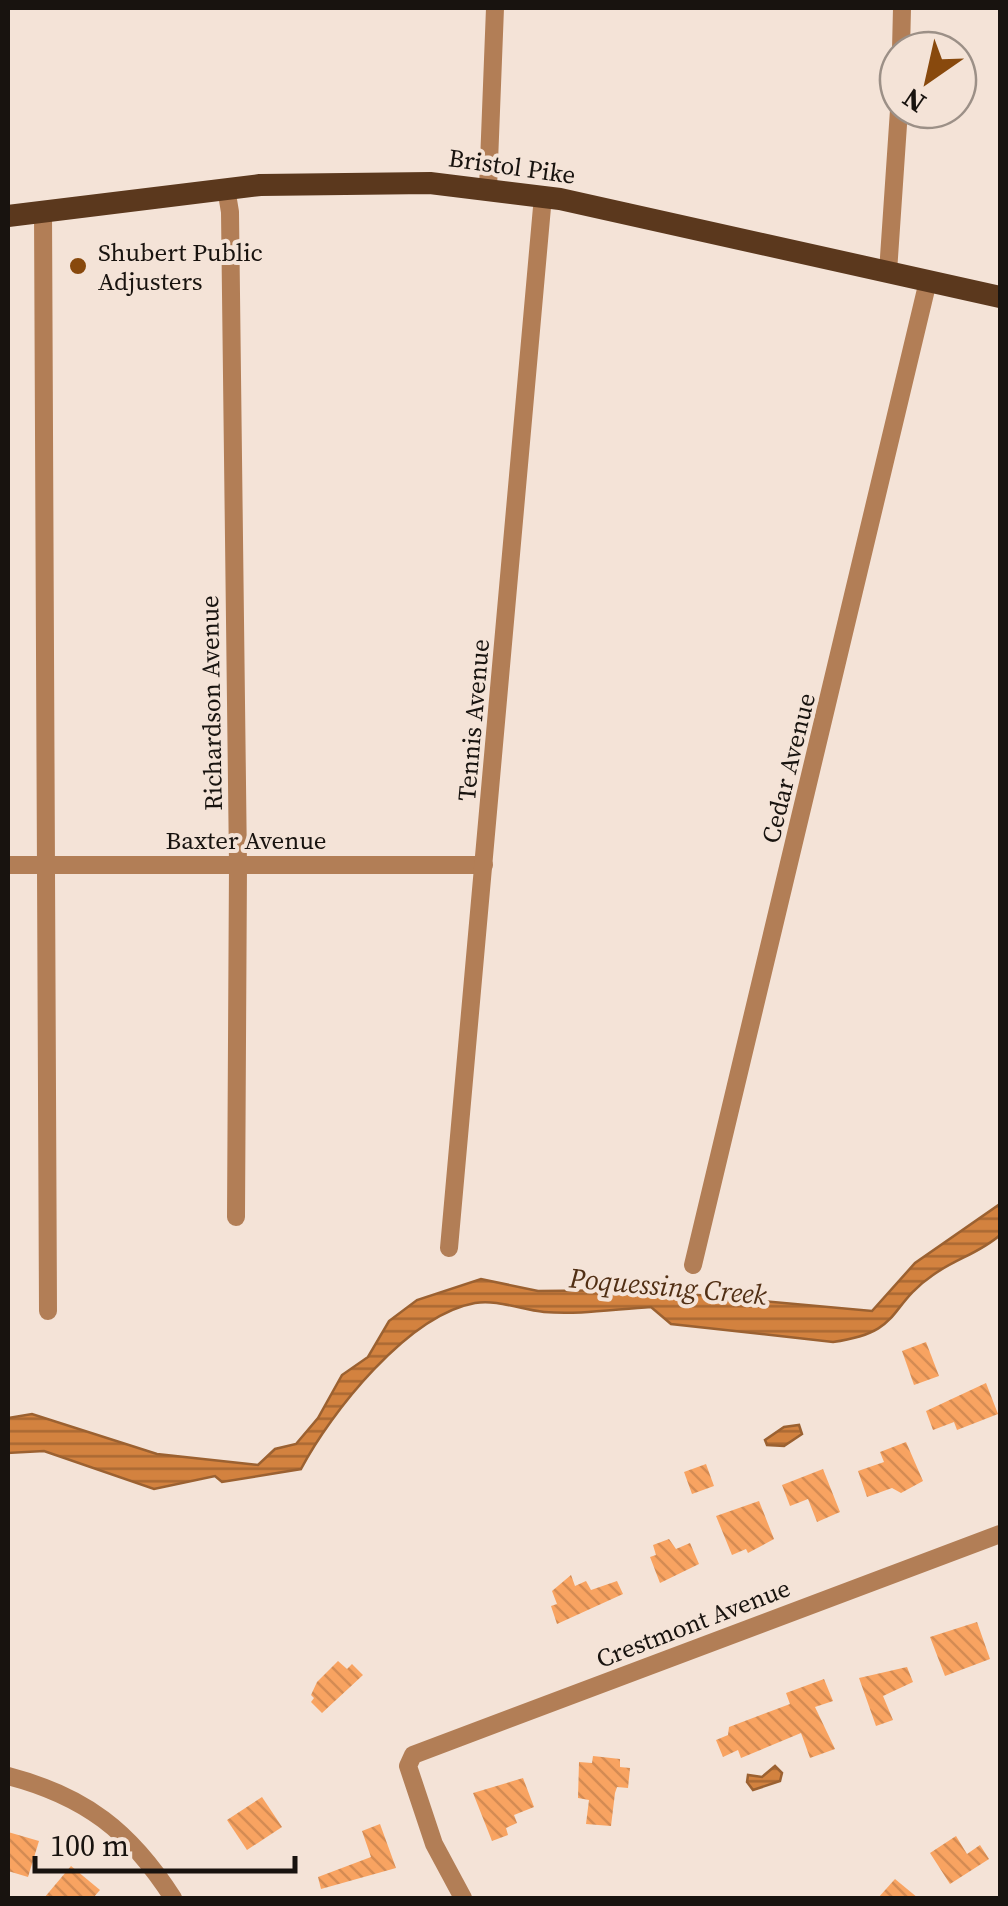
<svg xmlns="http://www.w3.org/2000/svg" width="1008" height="1906" viewBox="0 0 1008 1906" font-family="'Source Serif 4',serif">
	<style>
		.water { fill: url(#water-rules); stroke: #9b6131; stroke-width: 2.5 }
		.building { fill: url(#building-back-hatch) }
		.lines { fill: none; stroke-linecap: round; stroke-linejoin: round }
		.minor { stroke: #b27e56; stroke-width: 18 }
		.major { stroke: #5b381d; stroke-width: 22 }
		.poi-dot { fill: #88490d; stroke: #f4e3d7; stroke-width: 4 }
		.labels { text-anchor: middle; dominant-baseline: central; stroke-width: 8; stroke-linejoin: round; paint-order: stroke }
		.street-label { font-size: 25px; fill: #18130f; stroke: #f4e3d7 }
		.poi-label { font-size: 25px; fill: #18130f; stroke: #f4e3d7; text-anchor: start }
		.water-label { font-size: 28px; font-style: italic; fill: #512f14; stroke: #f4e3d7 }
	</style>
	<defs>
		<pattern id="water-rules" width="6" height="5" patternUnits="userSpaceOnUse" patternTransform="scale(2.5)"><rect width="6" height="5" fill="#d3823f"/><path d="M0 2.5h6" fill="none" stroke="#aa6933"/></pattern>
		<pattern id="building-back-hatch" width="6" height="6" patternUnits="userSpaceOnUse" patternTransform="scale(2.5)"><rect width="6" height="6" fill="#f8a361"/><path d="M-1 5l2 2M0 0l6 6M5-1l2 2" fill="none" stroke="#d48b53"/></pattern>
	</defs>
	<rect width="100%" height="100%" fill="#f4e3d7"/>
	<g class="water">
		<path d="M 1000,1204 L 1000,1235 C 980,1253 955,1259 933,1275 C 886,1307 904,1332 833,1342 L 671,1324 L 651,1307 C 616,1309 579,1315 544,1312 C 522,1310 497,1299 475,1303 C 408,1315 331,1412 301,1469 L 222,1482 L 215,1476 L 154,1489 L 44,1451 L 8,1453 L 8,1418 L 32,1414 L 157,1454 L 258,1465 L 275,1449 L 296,1444 L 318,1418 L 342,1375 L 368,1357 L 389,1321 L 417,1300 L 481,1279 L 538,1291 L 643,1290 L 872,1311 L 915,1263 Z"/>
		<path d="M 799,1425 L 802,1434 L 784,1446 L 767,1445 L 765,1440 L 784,1427 Z"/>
		<path d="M 775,1766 L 782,1773 L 780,1781 L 753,1790 L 747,1782 L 748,1775 L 762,1777 Z"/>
	</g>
	<g class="building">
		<path d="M 926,1342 L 939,1376 L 914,1385 L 902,1351 Z"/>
		<path d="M 986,1383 L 998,1414 L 957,1430 L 954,1422 L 933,1430 L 926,1411 Z"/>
		<path d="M 906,1442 L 923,1481 L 901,1493 L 892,1488 L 867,1497 L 858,1471 L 884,1462 L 880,1452 Z"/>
		<path d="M 706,1464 L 714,1486 L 692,1494 L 684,1472 Z"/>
		<path d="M 823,1469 L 840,1512 L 817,1522 L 808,1499 L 790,1506 L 782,1485 Z"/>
		<path d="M 759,1501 L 774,1539 L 748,1553 L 746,1549 L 732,1555 L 716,1516 Z"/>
		<path d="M 669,1539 L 676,1549 L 690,1543 L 699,1564 L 660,1583 L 650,1557 L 656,1555 L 653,1545 Z"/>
		<path d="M 571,1575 L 575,1586 L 586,1581 L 591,1590 L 617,1581 L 623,1594 L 557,1624 L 551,1606 L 557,1604 L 552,1591 Z"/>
		<path d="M 977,1622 L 990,1659 L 945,1676 L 930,1637 Z"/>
		<path d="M 338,1661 L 347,1669 L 352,1664 L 363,1675 L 322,1713 L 311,1702 L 314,1698 L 311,1695 L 317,1682 Z"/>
		<path d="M 907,1667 L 913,1682 L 883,1696 L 893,1720 L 876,1726 L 859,1678 Z"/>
		<path d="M 824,1679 L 833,1701 L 815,1707 L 835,1749 L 810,1758 L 801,1733 L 741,1758 L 738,1750 L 723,1757 L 716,1740 L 728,1735 L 729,1727 L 790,1704 L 786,1693 Z"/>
		<path d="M 593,1756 L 620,1759 L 620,1767 L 630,1768 L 628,1788 L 617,1787 L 615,1793 L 611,1826 L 586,1824 L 589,1800 L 578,1798 L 579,1762 L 592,1763 Z"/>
		<path d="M 523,1778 L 534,1807 L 514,1815 L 517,1823 L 506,1828 L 508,1835 L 492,1841 L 473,1793 Z"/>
		<path d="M 262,1797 L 282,1827 L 247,1850 L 227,1820 Z"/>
		<path d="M 380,1824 L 396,1868 L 321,1889 L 318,1877 L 371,1857 L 362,1831 Z"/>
		<path d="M 8,1832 L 39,1841 L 28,1877 L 8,1871 Z"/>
		<path d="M 956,1836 L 967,1854 L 980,1845 L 989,1859 L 950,1884 L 930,1853 Z"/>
		<path d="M 71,1866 L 100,1890 L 93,1898 L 44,1898 Z"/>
		<path d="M 895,1879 L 918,1898 L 878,1898 Z"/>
	</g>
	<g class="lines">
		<g class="minor">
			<path d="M 901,50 L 902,8"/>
			<path d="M 226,188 L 230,212 L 238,865 L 236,1217"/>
			<path d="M 488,188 L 495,8"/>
			<path d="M 43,211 L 48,1311"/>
			<path d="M 888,272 L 899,110"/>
			<path d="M 8,865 L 484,865"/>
			<path d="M 449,1248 L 543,196"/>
			<path d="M 693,1265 L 928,281"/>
			<path d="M 8,1776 C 85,1796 130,1831 173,1898"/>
			<path d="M 463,1898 L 434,1844 L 408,1766 L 413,1755 L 1000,1534"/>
		</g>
		<path class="major" d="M 8,216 L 260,185 L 430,183 L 560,199 L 1000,297"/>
	</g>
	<circle class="poi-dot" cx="78" cy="266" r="10"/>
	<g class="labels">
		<g class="street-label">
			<text transform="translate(512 166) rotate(8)">Bristol Pike</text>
			<text transform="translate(211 703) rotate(-91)">Richardson Avenue</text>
			<text transform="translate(473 720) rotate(-85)">Tennis Avenue</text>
			<text transform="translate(788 768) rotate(-76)">Cedar Avenue</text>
			<text x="246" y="840">Baxter Avenue</text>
			<text transform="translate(693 1623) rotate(-21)">Crestmont Avenue</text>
		</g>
		<g class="poi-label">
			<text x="98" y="252">Shubert Public<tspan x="98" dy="29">Adjusters</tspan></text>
		</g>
		<g class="water-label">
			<text transform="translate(668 1286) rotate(5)">Poquessing Creek</text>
		</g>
	</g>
	<rect width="1008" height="1906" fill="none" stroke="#18130f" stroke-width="20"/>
	<g transform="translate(928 80) rotate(214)"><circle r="48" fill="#f4e3d7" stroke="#9c9087" stroke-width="2.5"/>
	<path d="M0-8L18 38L0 25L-18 38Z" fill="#88490d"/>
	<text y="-15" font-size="28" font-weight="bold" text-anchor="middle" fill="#18130f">N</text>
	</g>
	<path d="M35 1856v15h260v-15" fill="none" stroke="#18130f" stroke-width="5"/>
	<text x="50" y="1856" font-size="30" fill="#18130f" stroke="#f4e3d7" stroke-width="8" paint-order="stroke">100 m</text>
</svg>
